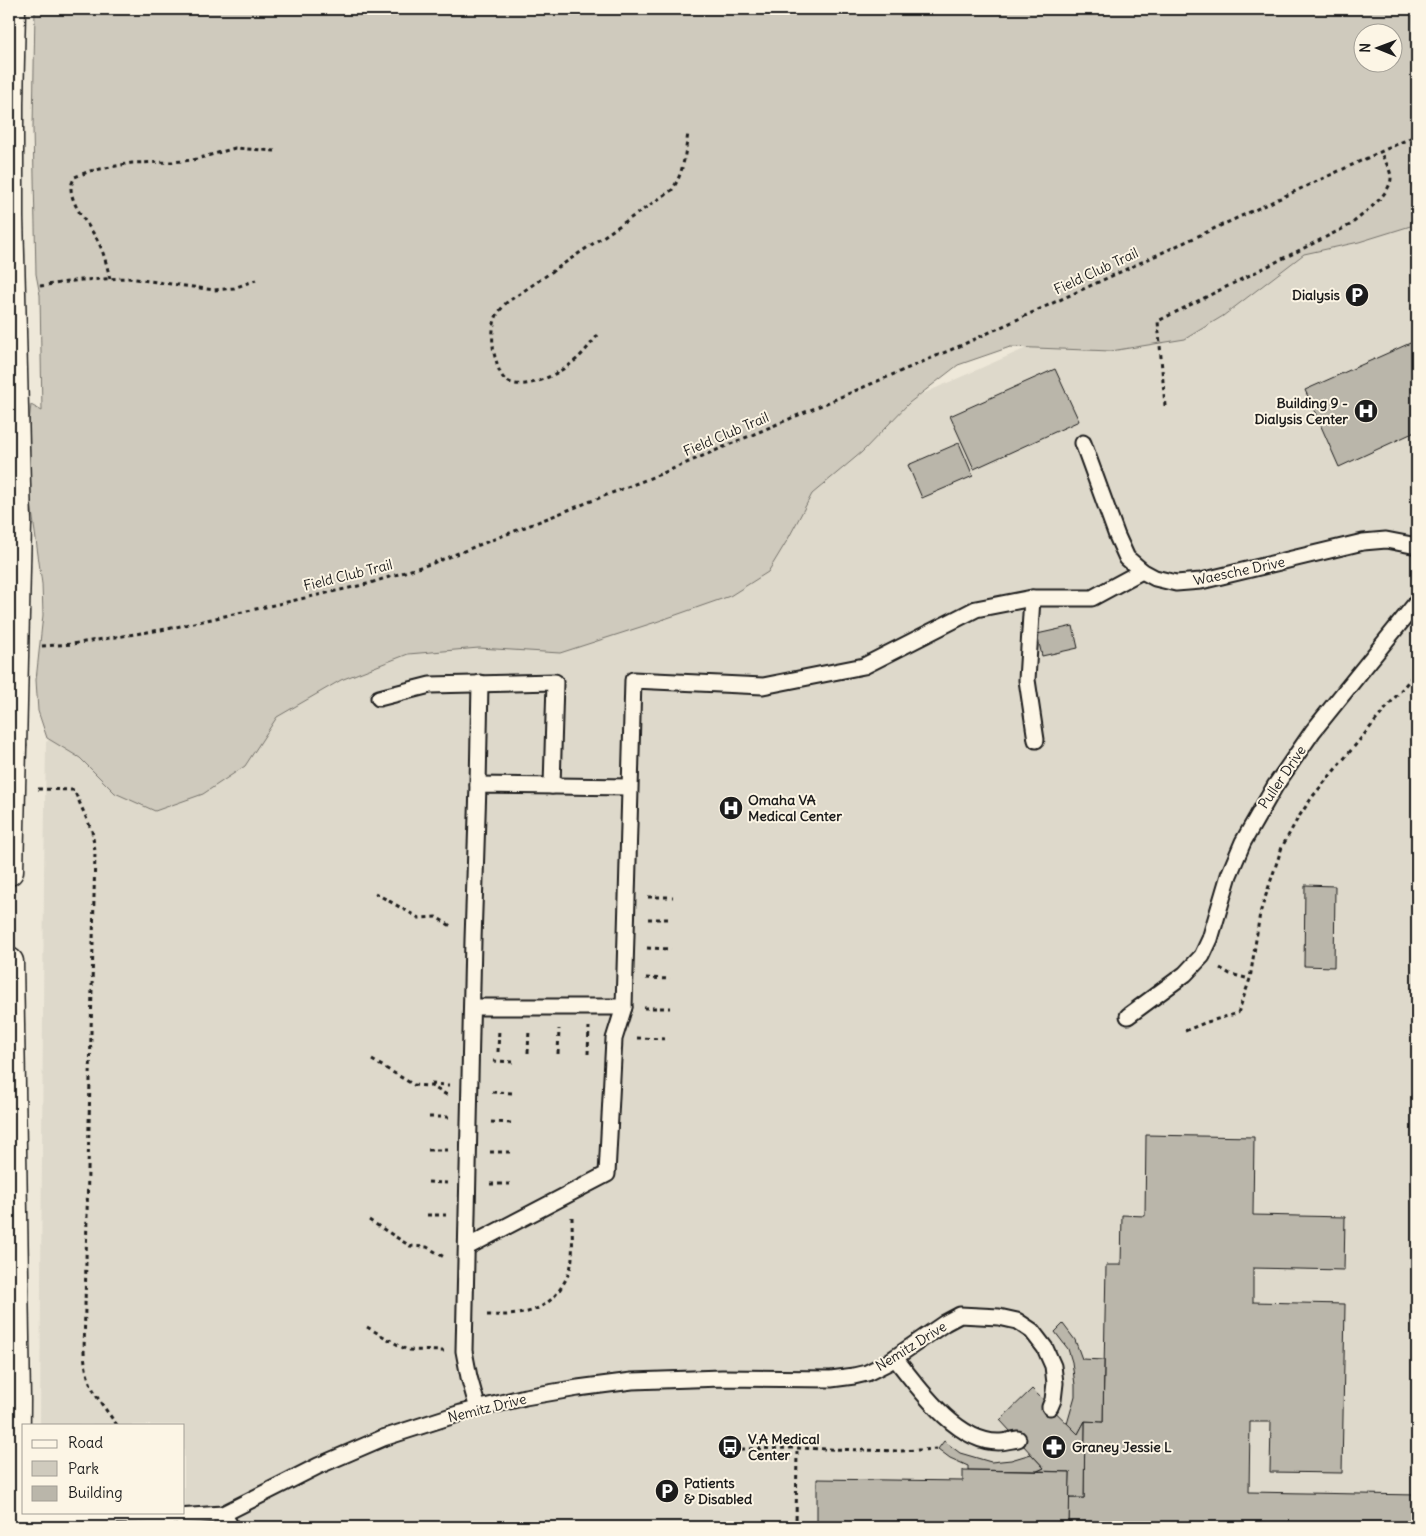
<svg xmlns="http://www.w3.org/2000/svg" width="1426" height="1536" viewBox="0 0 1426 1536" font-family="Delius,sans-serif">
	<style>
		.built { fill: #ded9cb }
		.green { fill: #cfcabd; stroke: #76736c; fill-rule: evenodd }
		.building { fill: #bab6aa; stroke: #1c1c1c }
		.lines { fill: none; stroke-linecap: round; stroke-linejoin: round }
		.lane-casing { stroke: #1c1c1c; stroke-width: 19 }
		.secondary-casing { stroke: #1c1c1c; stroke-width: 31 }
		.path { stroke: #1c1c1c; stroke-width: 3; stroke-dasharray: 4 4; stroke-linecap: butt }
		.lane { stroke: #fcf5e5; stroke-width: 15 }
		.secondary { stroke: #fcf5e5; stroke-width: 28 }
		.secondary-bridge-casing { stroke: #1c1c1c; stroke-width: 31; stroke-linecap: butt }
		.secondary-bridge { stroke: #fcf5e5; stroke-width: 28 }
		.labels { text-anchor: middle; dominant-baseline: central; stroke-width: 4; stroke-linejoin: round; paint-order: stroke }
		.street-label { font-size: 14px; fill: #1c1c1c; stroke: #fcf5e5 }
		.poi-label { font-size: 14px; font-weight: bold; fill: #1c1c1c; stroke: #fcf5e5; text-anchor: start }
	</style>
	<rect width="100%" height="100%" fill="#eee8d9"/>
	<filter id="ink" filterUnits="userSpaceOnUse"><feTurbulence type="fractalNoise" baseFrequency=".02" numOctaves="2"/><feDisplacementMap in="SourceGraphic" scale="10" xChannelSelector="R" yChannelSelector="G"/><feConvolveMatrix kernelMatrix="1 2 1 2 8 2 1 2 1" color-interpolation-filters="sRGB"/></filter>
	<g filter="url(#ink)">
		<path class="built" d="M 1417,173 L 1417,1527 L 41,1527 L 41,1512 L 184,1512 L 184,1425 L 40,1425 L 44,875 L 46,742 L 129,690 L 460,599 L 1166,286 Z"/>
		<path class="green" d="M 35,9 L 1417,9 L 1417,224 L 1359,242 L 1304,254 L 1223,316 L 1185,339 L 1111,351 L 1010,347 L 958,365 L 909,403 L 862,452 L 812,494 L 788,539 L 768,572 L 730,596 L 656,622 L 560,653 L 479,648 L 408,654 L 341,680 L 277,717 L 245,766 L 203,794 L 155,811 L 115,793 L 80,758 L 47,738 L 38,711 L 36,680 L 43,615 L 42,584 L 30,496 L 26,446 L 31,405 L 42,411 L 40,295 L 36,274 L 33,128 ZM 1364,32 L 1394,32 L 1394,62 L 1364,62 Z"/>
		<g class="building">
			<path d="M 1417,340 L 1417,431 L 1339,467 L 1305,390 Z"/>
			<path d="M 1055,369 L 1079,421 L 974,469 L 950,416 Z"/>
			<path d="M 959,443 L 973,476 L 922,498 L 908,465 Z"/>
			<path d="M 1073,626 L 1078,648 L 1042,656 L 1037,634 Z"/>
			<path d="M 1305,885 L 1335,886 L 1334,967 L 1304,966 Z"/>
			<path d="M 1146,1135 L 1254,1137 L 1253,1215 L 1345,1217 L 1344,1270 L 1253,1268 L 1253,1302 L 1345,1304 L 1342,1473 L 1270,1472 L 1271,1422 L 1250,1422 L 1249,1492 L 1417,1495 L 1417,1527 L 1069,1527 L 1069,1498 L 1084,1498 L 1085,1421 L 1103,1422 L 1106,1265 L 1121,1265 L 1122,1215 L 1145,1216 Z"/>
			<path d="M 1063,1324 L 1075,1340 L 1082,1359 L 1104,1360 L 1103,1422 L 1085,1421 L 1078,1434 L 1067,1424 L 1075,1396 L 1075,1385 L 1072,1362 L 1068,1349 L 1055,1332 Z"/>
			<path d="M 1032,1389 L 1078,1434 L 1085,1421 L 1084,1498 L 1069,1498 L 1070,1472 L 1037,1471 L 1044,1468 L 1000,1420 Z"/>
			<path d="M 944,1441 L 960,1453 L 991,1462 L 1011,1460 L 1031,1454 L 1044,1468 L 1037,1471 L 968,1470 L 968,1466 L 950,1458 L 938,1449 Z"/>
			<path d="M 963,1470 L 1070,1472 L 1069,1527 L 817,1527 L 817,1479 L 963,1481 Z"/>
		</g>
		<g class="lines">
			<g class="lane-casing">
				<g id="lane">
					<path d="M 1083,443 L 1117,536 L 1127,558 L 1142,571 L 1155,578 L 1176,583 L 1201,581 L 1363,542 L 1386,540 L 1417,546"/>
					<path d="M 379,698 L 430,685 L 555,682 L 552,786"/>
					<path d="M 1036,740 L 1027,680 L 1032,598 L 1092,598 L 1142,571"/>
					<path d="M 478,785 L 480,683"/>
					<path d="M 472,1007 L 624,1007"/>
					<path d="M 1128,1016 L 1185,974 L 1202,956 L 1210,939 L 1229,875 L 1243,842 L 1275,786 L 1313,731 L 1417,602"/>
					<path d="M 467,1247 L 607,1174 L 614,1039 L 624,1007 L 633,680 L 763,686 L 864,666 L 976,609 L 1032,598"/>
					<path d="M 895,1358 C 918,1387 956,1442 998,1442 C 1005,1442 1011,1440 1018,1439"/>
					<path d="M 478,1409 L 469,1377 L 464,1351 L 473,940 L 478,785 L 629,787"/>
					<path d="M 15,1514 L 177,1517 L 223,1514 L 318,1466 L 383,1438 L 461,1413 L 525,1397 L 578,1388 L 632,1381 L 722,1378 L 831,1379 L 854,1376 L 867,1373 L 887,1363 L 945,1323 L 960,1315 L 999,1317 L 1017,1321 L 1032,1331 L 1045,1348 L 1053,1366 L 1055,1383 L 1053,1400 L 1050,1407"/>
					<path d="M 223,1514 L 231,1527"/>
				</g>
			</g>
			<g class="secondary-casing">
				<g id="secondary">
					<path d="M 11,9 L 9,105 L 9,217 L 17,523"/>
					<path d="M 9,871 L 12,747"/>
					<path d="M 9,962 L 16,1400 L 15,1527"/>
				</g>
			</g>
			<g class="path">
				<path d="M 110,279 C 107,266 104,253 98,241 C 90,226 71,206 71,188 C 71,185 73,180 75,177 L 90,171 L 132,163 L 172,162 L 193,160 L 235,148 L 275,151"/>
				<path d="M 40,286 L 81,280 L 128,278 L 214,290 L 234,288 L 256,280"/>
				<path d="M 598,335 C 592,342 587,349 580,356 C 566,370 527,393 507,381 C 499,376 498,365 495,357 C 492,346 491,327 497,315 C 499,311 503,307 506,303 L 672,190 C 684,172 685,154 688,133"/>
				<path d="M 1165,406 L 1158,321 L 1350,225 C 1362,215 1391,194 1391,178 C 1391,170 1384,159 1380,152"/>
				<path d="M 42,646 L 72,644 L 167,629 L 367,584 L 433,563 L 663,473 L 962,345 L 1417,135"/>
				<path d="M 38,789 L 74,790 L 92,831 L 95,851 L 84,1352 C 86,1386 98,1399 117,1425"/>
				<path d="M 375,893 L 419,918 L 436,917 L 451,926"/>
				<path d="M 648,897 L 673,897"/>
				<path d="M 648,919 L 672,919"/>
				<path d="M 647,948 L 671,949"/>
				<path d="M 1220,968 L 1230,974 L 1250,979"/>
				<path d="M 646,978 L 670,979"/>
				<path d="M 644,1008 L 670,1008"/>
				<path d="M 1185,1031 L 1207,1022 L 1238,1013 L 1250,979 L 1260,913 L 1282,847 L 1298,818 L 1313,796 L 1417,671"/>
				<path d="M 637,1038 L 669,1039"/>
				<path d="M 498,1052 L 499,1028"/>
				<path d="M 528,1053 L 529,1029"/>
				<path d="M 558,1054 L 559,1029"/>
				<path d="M 588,1054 L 589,1027"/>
				<path d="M 372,1060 L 414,1085 L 431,1086 L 447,1095"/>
				<path d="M 493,1061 L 515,1062"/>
				<path d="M 431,1084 L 449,1085"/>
				<path d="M 492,1092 L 514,1093"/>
				<path d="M 429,1117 L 449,1117"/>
				<path d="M 491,1122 L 513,1123"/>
				<path d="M 428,1150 L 448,1150"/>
				<path d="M 490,1152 L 512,1152"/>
				<path d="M 428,1182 L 447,1183"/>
				<path d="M 490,1184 L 512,1184"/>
				<path d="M 427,1215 L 446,1215"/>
				<path d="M 369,1220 L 410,1246 L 427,1247 L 444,1257"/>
				<path d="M 487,1315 C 518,1316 545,1314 562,1286 C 568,1277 572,1266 572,1256 C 573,1244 572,1230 572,1217"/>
				<path d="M 367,1327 L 407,1350 L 444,1351"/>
				<path d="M 741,1449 L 793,1448 L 899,1451 L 938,1449"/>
				<path d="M 796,1527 L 797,1449"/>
			</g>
			<use href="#lane" class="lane"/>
			<use href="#secondary" class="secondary"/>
			<g class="secondary-bridge-casing">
				<path id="secondary-bridge" d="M 12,747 L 17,523"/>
			</g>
			<use href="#secondary-bridge" class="secondary-bridge"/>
		</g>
	</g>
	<defs>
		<g id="parking-disc" transform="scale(1.25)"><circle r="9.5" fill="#1c1c1c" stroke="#fcf5e5"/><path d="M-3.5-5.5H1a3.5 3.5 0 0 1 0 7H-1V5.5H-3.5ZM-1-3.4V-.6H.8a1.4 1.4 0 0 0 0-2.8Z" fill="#fff"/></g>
		<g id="hospital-disc" transform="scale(1.25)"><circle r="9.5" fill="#1c1c1c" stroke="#fcf5e5"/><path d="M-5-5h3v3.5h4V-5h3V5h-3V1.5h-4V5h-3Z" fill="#fff"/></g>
		<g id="bus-disc" transform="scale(1.25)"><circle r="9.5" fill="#1c1c1c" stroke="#fcf5e5"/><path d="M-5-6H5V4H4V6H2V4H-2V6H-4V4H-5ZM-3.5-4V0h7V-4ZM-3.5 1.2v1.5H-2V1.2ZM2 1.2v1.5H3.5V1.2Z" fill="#fff"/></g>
		<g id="pharmacy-disc" transform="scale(1.25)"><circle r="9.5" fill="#1c1c1c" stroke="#fcf5e5"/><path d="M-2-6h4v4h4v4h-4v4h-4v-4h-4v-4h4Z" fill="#fff"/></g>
	</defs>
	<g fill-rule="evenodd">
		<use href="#parking-disc" x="1357" y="295"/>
		<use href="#hospital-disc" x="1366" y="411"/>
		<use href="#hospital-disc" x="731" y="808"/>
		<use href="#bus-disc" x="730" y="1447"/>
		<use href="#pharmacy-disc" x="1054" y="1447"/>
		<use href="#parking-disc" x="667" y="1491"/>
	</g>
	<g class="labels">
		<g class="street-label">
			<text transform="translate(1096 271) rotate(-25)">Field Club Trail</text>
			<text transform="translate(726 434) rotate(-23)">Field Club Trail</text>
			<text transform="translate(1239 571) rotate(-12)">Waesche Drive</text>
			<text transform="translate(348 575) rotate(-14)">Field Club Trail</text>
			<text transform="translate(1282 777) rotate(-56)">Puller Drive</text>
			<text transform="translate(911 1346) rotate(-32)">Nemitz Drive</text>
			<text transform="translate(487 1408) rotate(-14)">Nemitz Drive</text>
		</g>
		<g class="poi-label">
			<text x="1340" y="295" text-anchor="end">Dialysis</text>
			<text x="1348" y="403" text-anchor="end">Building 9 -<tspan x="1348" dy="16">Dialysis Center</tspan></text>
			<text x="748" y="800">Omaha VA<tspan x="748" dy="16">Medical Center</tspan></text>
			<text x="748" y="1439">V.A Medical<tspan x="748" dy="16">Center</tspan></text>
			<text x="1072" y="1447">Graney Jessie L</text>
			<text x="684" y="1483">Patients<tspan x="684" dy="16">&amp; Disabled</tspan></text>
		</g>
	</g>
	<rect width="1426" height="1536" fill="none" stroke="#fcf5e5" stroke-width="30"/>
	<rect x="15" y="15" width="1396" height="1506" fill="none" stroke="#1c1c1c" stroke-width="2" filter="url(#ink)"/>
	<rect x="22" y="1424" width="162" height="90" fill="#fcf5e5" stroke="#a29e95"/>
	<rect x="32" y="1440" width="25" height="8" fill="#fcf5e5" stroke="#a29e95"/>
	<text x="68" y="1448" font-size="15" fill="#1c1c1c">Road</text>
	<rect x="32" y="1461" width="25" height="15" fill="#cfcabd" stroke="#a29e95"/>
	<text x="68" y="1474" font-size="15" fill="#1c1c1c">Park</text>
	<rect x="32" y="1486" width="25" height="15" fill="#bab6aa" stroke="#a29e95"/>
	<text x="68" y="1498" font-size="15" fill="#1c1c1c">Building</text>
	<g transform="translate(1378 48) rotate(271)"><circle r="24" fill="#fcf5e5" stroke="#a29e95"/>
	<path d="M0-4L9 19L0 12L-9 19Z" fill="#1c1c1c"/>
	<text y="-8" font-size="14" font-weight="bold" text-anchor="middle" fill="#1c1c1c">N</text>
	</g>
</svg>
